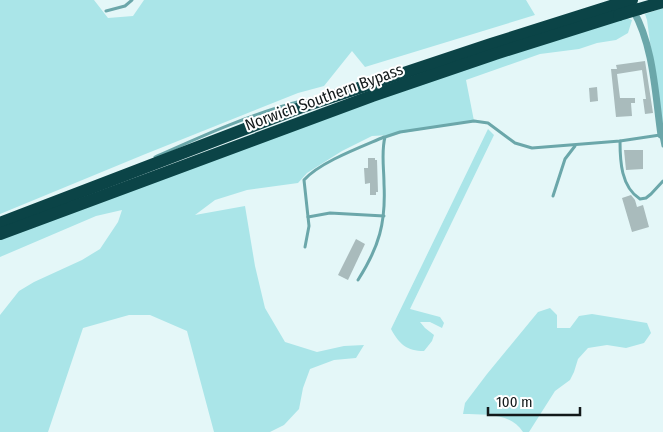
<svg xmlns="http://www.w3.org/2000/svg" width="663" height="432" viewBox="0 0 663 432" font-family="'Fira Sans Condensed',sans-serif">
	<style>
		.green { fill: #aae5e8 }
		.building { fill: #a9bbbc }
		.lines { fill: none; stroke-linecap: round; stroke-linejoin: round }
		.lane { stroke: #6ba7aa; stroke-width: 3 }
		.street { stroke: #6ba7aa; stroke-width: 7 }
		.highway { stroke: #0b4447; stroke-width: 12 }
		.highway-bridge { stroke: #0b4447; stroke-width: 12 }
		.labels { text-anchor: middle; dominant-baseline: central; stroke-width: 4; stroke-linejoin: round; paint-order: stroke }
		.street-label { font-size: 16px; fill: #13191a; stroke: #fff }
	</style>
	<rect width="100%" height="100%" fill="#e4f7f8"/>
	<g class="green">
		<path d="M 0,0 L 94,0 L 108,18 L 133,16 L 144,0 L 526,0 L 535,15 L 365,67 L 352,51 L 324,86 L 298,93 L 143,155 L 0,214 Z"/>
		<path d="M 663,8 L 663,127 L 661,122 L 647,20 L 645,14 Z"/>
		<path d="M 622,16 L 632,20 L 628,33 L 616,40 L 597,43 L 579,49 L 540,54 L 466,80 L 474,121 L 390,135 L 372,136 L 342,151 L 307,173 L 298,183 L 247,190 L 215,200 L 195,215 L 245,206 L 255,266 L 265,308 L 285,342 L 317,352 L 344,346 L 364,345 L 356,358 L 334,360 L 310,369 L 303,388 L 299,409 L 284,425 L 270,432 L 214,432 L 187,331 L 150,315 L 129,315 L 83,328 L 48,432 L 0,432 L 0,315 L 19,291 L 34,282 L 82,260 L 100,249 L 118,222 L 122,210 L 96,216 L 0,257 L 0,240 L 9,235 L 373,98 Z"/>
		<path d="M 488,129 L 494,135 L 410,309 L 440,317 L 444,323 L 442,328 L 430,322 L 420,322 L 425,328 L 434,335 L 432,341 L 424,351 C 407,351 399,344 391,329 Z"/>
		<path d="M 550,308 L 557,315 L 557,328 L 570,328 L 579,316 L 592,314 L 647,323 L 651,333 L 644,343 L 626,348 L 607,345 L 588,348 L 578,359 L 574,372 L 570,380 L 555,391 L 529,432 L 523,432 C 510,412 484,415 463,414 L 465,403 L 487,374 L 538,312 Z"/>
	</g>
	<g class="building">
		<path d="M 645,61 L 653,113 L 645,114 L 643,99 L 646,99 L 642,70 L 617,74 L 620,98 L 635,98 L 635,103 L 631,103 L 632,116 L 616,117 L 611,69 L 617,69 L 616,65 Z"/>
		<path d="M 597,87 L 598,101 L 590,102 L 589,88 Z"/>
		<path d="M 624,150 L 643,150 L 643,169 L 626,170 Z"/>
		<path d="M 368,158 L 375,158 L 375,160 L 377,160 L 378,192 L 376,192 L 376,195 L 370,195 L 370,183 L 365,184 L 364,168 L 368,168 Z"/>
		<path d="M 631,195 L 635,200 L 637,207 L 643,205 L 649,227 L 632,232 L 622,198 Z"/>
		<path d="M 356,239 L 365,244 L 348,280 L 338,275 Z"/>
	</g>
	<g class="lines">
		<g class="lane">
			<path d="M 106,11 L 125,6 L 132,0"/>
			<path d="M 661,136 L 663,146"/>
			<path d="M 620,141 C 620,161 621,187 640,199 L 646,198 L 651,194 L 663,181"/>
			<path d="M 155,157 C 202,136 250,114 301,101"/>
			<path d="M 553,196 L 565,159 L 575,146"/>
			<path d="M 308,217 L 330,213 L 384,216"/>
			<path d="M 305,247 L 309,226 L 304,180 C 320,162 361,147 384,137"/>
			<path d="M 358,280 C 379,247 386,223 384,184 C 384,168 381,152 385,137 L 400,132 L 474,121 L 488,123 L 515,143 L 532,148 L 620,141 L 660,135"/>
		</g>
		<path class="street" d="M 633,10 C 654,47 655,94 661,135"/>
		<g class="highway">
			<path d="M 639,9 L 663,2"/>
			<path d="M 0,223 L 305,106 L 491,44 L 614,5"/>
			<path d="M 0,234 L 372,96 L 495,54 L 619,15"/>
		</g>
		<g class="highway-bridge">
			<path d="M 614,5 L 632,0"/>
			<path d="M 619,15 L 639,9"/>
		</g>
	</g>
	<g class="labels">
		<g class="street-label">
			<text transform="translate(324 97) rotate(-20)">Norwich Southern Bypass</text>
		</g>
	</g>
	<path d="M488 407v8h92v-8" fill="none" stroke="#13191a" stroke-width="2.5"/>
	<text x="496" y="407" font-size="15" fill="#13191a" stroke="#ffffff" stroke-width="4" paint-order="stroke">100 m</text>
</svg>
